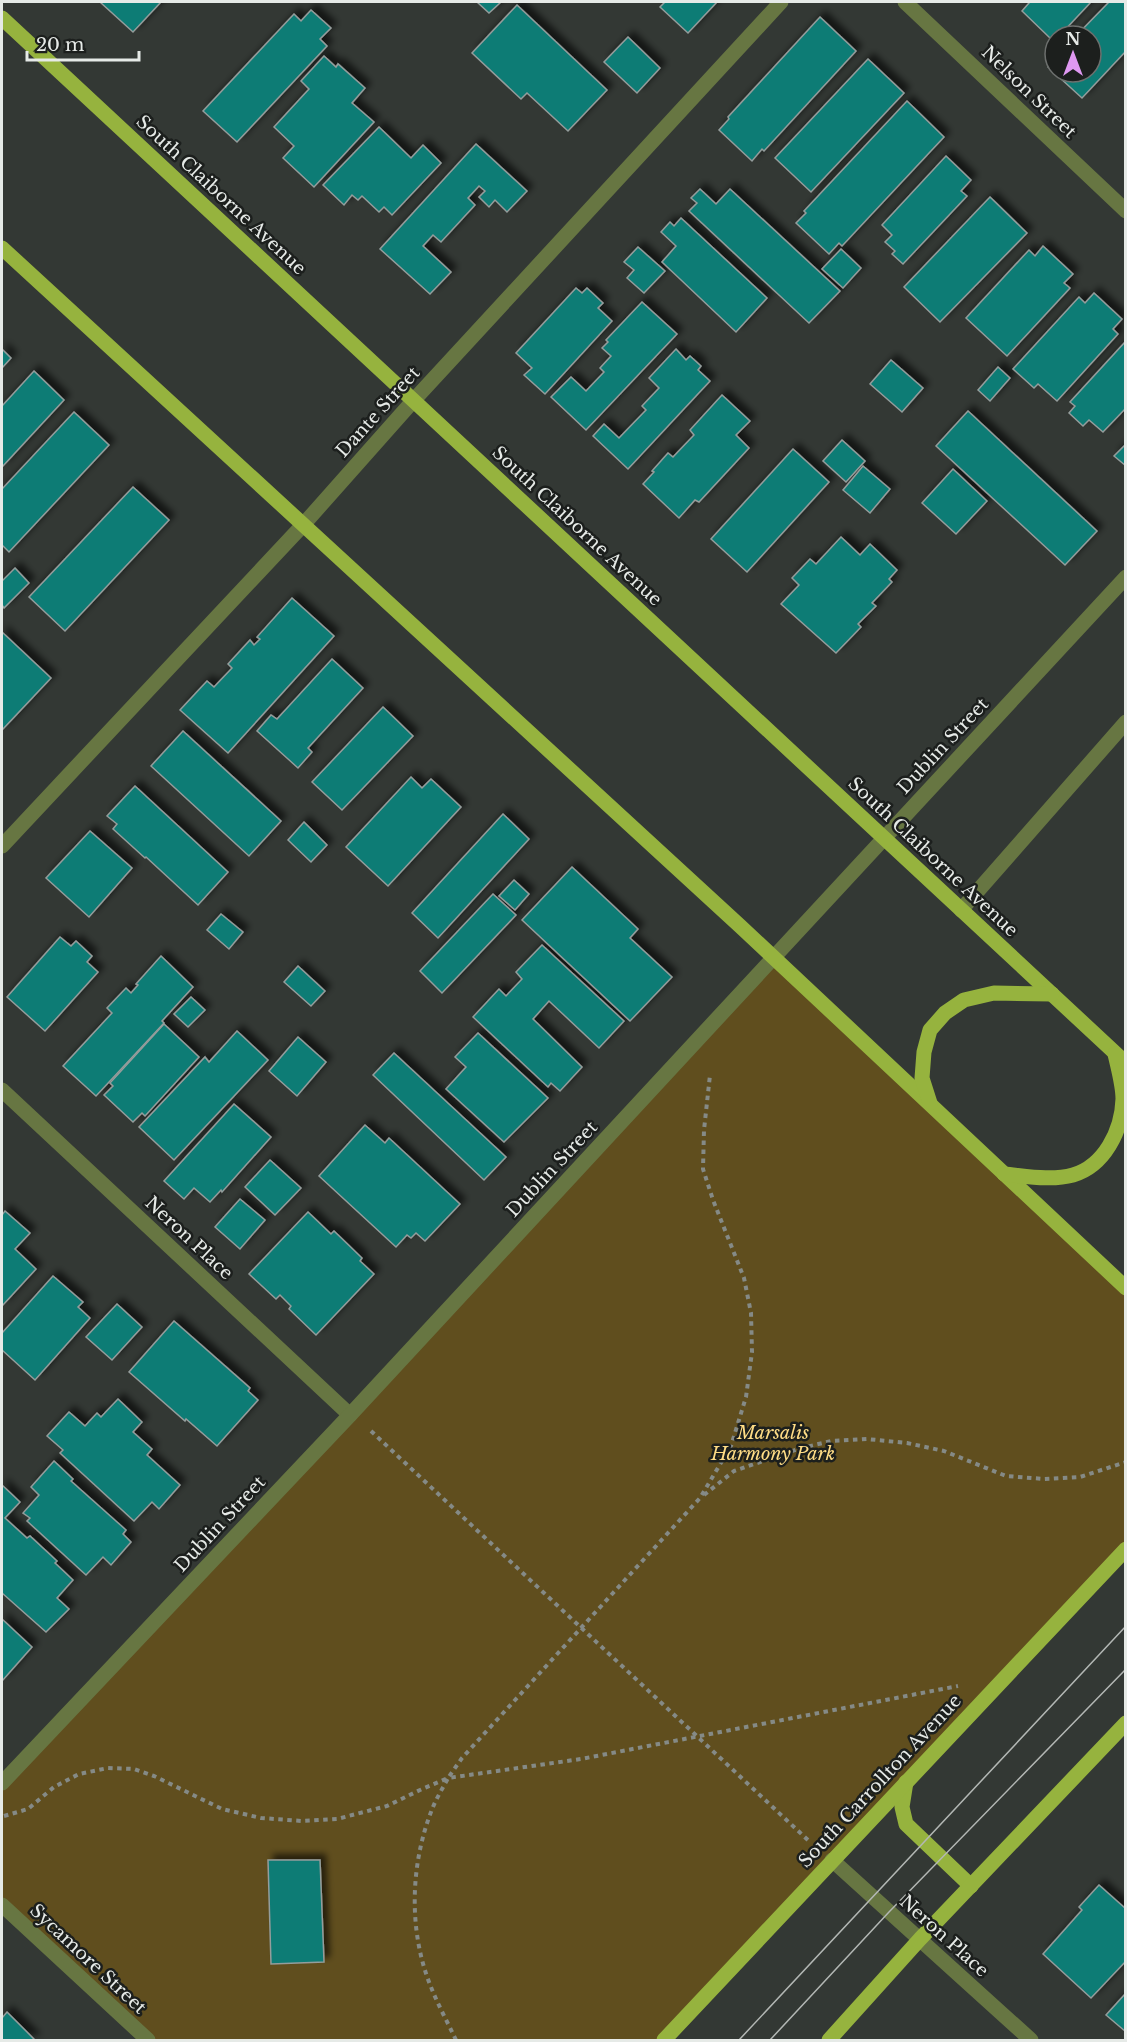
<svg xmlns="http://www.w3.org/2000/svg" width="1127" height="2042" viewBox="0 0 1127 2042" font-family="'Libre Baskerville',serif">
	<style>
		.green { fill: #604e1e }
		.building { fill: #0c7b74; stroke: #949d9c; stroke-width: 1.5; filter: url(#shadow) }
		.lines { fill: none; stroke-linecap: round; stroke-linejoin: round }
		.path { stroke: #858a86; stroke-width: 4; stroke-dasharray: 4.5 4.5; stroke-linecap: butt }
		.minor { stroke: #677642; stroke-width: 15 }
		.major { stroke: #96b33e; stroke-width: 15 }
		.tram { stroke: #b3b7b4; stroke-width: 1.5 }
		.labels { text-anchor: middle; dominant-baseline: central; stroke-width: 5; stroke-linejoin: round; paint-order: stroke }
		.street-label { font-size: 18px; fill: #e6eae7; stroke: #1c1f1d }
		.park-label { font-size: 18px; font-style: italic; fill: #ffdd86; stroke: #1c1f1d }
	</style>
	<defs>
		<filter id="shadow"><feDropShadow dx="5.5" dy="-5.5" stdDeviation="3" flood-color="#0009"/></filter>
	</defs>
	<rect width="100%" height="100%" fill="#333834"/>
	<path class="green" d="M 774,958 L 1125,1288 L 1125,1549 L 664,2040 L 148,2040 L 2,1905 L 2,1783 Z"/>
	<g class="building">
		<path d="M 100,2 L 161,2 L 133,32 Z"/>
		<path d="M 477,2 L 501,2 L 489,13 Z"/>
		<path d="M 665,2 L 717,2 L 688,33 L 660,7 Z"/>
		<path d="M 1028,2 L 1091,2 L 1062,33 L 1059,30 L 1051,39 L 1022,11 L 1029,3 Z"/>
		<path d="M 1109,2 L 1126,2 L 1126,51 L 1082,98 L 1048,67 L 1055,59 L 1055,72 L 1091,72 L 1091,36 L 1076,36 Z"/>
		<path d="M 517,5 L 607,90 L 568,131 L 527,93 L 521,99 L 472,53 Z"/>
		<path d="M 311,10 L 331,28 L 320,39 L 327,46 L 237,142 L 203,111 L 294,14 L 301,21 Z"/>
		<path d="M 820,17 L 856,51 L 764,151 L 762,149 L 752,161 L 719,130 L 729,119 L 728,117 Z"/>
		<path d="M 628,37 L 660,68 L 637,93 L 604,62 Z"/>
		<path d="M 324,56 L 336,67 L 338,64 L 365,88 L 352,103 L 374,122 L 314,187 L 283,158 L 294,146 L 274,127 L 309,89 L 301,81 Z"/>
		<path d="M 868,59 L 904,93 L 811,192 L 775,158 Z"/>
		<path d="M 907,101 L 944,137 L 842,246 L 839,243 L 829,254 L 796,223 L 806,213 L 804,211 Z"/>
		<path d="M 379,127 L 411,158 L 423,145 L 441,163 L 392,215 L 384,207 L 379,212 L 362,196 L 358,200 L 352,195 L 344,205 L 323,185 Z"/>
		<path d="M 476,144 L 527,191 L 507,212 L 495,200 L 489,207 L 479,197 L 485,191 L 479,186 L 468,198 L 475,205 L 441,242 L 433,235 L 423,246 L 451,272 L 430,294 L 380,249 Z"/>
		<path d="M 946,156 L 971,180 L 961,191 L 967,196 L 903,264 L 892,254 L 895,251 L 885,242 L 892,235 L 882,225 Z"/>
		<path d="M 700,189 L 716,204 L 730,189 L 840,291 L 809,323 L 689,211 L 697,203 L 691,198 Z"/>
		<path d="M 990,197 L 1027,233 L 940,322 L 904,287 Z"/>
		<path d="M 681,218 L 767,298 L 736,332 L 662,262 L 676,246 L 661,232 L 670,222 L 674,226 Z"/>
		<path d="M 1043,246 L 1073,274 L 1064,283 L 1070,288 L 1007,356 L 966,318 L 1029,250 L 1035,256 Z"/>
		<path d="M 638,247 L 665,271 L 644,293 L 627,278 L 634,270 L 624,262 Z"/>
		<path d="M 841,249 L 861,268 L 843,288 L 822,269 Z"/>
		<path d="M 576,288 L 582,293 L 587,288 L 603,303 L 598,308 L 612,321 L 545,394 L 524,375 L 532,368 L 516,353 Z"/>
		<path d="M 1094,293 L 1122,319 L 1113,329 L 1118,334 L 1057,401 L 1038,384 L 1034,388 L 1013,369 L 1079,297 L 1085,303 Z"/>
		<path d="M 642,302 L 677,334 L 586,430 L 551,397 L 571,377 L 586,391 L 604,372 L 600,368 L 611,356 L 602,348 L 608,342 L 606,340 Z"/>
		<path d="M 1126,341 L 1126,408 L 1103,432 L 1089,420 L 1083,426 L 1069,413 L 1075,406 L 1070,402 Z"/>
		<path d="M 2,349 L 11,358 L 2,368 Z"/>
		<path d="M 676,349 L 686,360 L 690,356 L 701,366 L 698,370 L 710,381 L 628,469 L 593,436 L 604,424 L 619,438 L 646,410 L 642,406 L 659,388 L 649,378 Z"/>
		<path d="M 891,360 L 923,388 L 902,412 L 870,384 Z"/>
		<path d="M 998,367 L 1010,378 L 990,401 L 978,390 Z"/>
		<path d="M 34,371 L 64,400 L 2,467 L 2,406 Z"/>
		<path d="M 722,395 L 750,421 L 736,435 L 749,448 L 699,502 L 695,500 L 679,518 L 643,484 L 654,472 L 652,471 L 668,453 L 673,457 L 694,435 L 690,430 Z"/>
		<path d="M 968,411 L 1097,531 L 1065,565 L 936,446 Z"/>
		<path d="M 74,412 L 109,445 L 9,552 L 2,545 L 2,489 Z"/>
		<path d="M 842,440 L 865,461 L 846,482 L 823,461 Z"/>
		<path d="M 1126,444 L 1126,466 L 1114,456 Z"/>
		<path d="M 793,449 L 829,482 L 747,572 L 711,539 Z"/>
		<path d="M 863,466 L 890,489 L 870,513 L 843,490 Z"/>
		<path d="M 953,469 L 987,501 L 956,534 L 922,503 Z"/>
		<path d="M 133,487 L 169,520 L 65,631 L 29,597 Z"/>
		<path d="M 841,537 L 860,555 L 870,544 L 897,570 L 889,579 L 892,582 L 872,603 L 876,606 L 858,624 L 861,627 L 836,653 L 781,604 L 799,585 L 792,578 L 810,559 L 816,564 Z"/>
		<path d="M 15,568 L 29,583 L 4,608 L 2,605 L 2,581 Z"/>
		<path d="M 292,598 L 334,636 L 228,753 L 180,710 L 207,681 L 214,687 L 232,668 L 228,664 L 250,640 L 254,645 L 260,639 L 257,637 Z"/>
		<path d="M 2,632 L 51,678 L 2,730 Z"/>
		<path d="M 332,659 L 363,688 L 308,748 L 312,752 L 298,768 L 257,731 L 271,715 L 277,719 Z"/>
		<path d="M 383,707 L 413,736 L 342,810 L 312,782 Z"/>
		<path d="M 183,731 L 281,821 L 249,856 L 151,766 Z"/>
		<path d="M 411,777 L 422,788 L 431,779 L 461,807 L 388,886 L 346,847 Z"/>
		<path d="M 135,786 L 228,872 L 198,905 L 146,857 L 145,858 L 113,829 L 117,824 L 107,816 Z"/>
		<path d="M 503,814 L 529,839 L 438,938 L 412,913 Z"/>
		<path d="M 304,822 L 327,845 L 311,862 L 288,840 Z"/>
		<path d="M 90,831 L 132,868 L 89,917 L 46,878 Z"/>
		<path d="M 572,867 L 638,929 L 630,938 L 672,977 L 630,1021 L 522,920 Z"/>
		<path d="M 514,880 L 529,894 L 515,910 L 499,896 Z"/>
		<path d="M 493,894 L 516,915 L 442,993 L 420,971 Z"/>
		<path d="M 221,914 L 243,932 L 229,949 L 207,930 Z"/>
		<path d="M 60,937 L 71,946 L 76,941 L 92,956 L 87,962 L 98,972 L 45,1031 L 7,997 Z"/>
		<path d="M 542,945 L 624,1021 L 599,1048 L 549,1001 L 533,1019 L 582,1067 L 560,1091 L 551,1083 L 548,1087 L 473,1017 L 499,989 L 506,996 L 522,979 L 516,972 Z"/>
		<path d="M 161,956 L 193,987 L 162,1021 L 164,1023 L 96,1096 L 63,1066 L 112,1013 L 107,1008 L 126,988 L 131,993 L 138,985 L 136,984 Z"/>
		<path d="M 298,966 L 325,991 L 311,1006 L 284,982 Z"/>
		<path d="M 191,997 L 205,1010 L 188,1027 L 174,1014 Z"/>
		<path d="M 164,1024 L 199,1057 L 145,1116 L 142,1113 L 133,1122 L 104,1095 L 113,1086 L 110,1083 Z"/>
		<path d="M 237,1031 L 268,1060 L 174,1160 L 139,1127 L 205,1057 L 209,1062 Z"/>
		<path d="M 478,1033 L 548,1098 L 504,1142 L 446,1089 L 466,1067 L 455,1057 Z"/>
		<path d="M 298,1037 L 326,1062 L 297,1096 L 269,1071 Z"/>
		<path d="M 394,1053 L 506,1157 L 484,1180 L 373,1075 Z"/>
		<path d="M 234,1104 L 271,1137 L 222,1192 L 221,1190 L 210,1202 L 194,1188 L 184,1199 L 164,1181 Z"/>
		<path d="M 365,1125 L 385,1143 L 389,1138 L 460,1204 L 425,1241 L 416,1233 L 411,1238 L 407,1235 L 396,1247 L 319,1176 Z"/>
		<path d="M 270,1160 L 301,1188 L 275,1215 L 245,1187 Z"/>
		<path d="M 240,1199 L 265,1220 L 240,1249 L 215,1227 Z"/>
		<path d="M 5,1211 L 30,1233 L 15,1249 L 36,1269 L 2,1306 L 2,1215 Z"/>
		<path d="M 308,1212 L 331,1234 L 334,1231 L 362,1258 L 360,1261 L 374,1274 L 316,1335 L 289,1309 L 291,1306 L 280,1295 L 276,1299 L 249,1274 Z"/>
		<path d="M 53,1276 L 83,1302 L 78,1307 L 90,1318 L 35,1380 L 2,1350 L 2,1333 Z"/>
		<path d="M 117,1304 L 142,1327 L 112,1360 L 86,1337 Z"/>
		<path d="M 174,1321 L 250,1388 L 248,1391 L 258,1400 L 217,1446 L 186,1419 L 185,1421 L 129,1372 Z"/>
		<path d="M 118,1399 L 142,1422 L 133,1432 L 152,1449 L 147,1455 L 180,1485 L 159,1509 L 152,1502 L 134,1521 L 60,1453 L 63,1450 L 47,1436 L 69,1412 L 85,1426 L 97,1413 L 101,1417 Z"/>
		<path d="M 54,1461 L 73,1479 L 71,1481 L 126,1530 L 123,1534 L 131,1542 L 111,1565 L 103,1557 L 86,1575 L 27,1521 L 30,1518 L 23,1513 L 39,1495 L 31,1487 Z"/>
		<path d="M 2,1485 L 20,1502 L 5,1518 L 27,1538 L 30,1536 L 57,1561 L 55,1563 L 73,1580 L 57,1598 L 69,1609 L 46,1632 L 2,1593 Z"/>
		<path d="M 2,1619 L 32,1647 L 2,1681 Z"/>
		<path d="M 268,1860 L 320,1860 L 324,1962 L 271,1964 Z"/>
		<path d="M 1099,1885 L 1126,1909 L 1126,1961 L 1091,1998 L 1043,1954 L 1082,1910 L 1079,1907 Z"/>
		<path d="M 1126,1993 L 1126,2032 L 1106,2015 Z"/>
		<path d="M 7,2012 L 34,2039 L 32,2040 L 2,2040 L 2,2018 Z"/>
	</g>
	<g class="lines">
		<g class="path">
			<path d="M 371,1431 L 810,1842"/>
			<path d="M 704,1495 L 734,1471 L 798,1449 L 831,1441 L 867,1439 L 907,1443 L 944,1451 L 1006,1476 L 1044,1479 L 1080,1477 L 1126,1462"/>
			<path d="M 4,1816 L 28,1809 L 54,1787 L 79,1774 L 108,1768 L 134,1769 L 154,1776 L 222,1809 L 261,1818 L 302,1821 L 337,1819 L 387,1806 L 420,1790 L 448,1778 L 462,1758 L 700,1498 L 731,1446 L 746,1397 L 752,1352 L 751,1313 L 744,1278 L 713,1200 L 703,1169 L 704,1130 L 710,1075"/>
			<path d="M 456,2040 C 448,2023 438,2005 431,1987 C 408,1931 410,1863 433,1807 C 437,1797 443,1788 448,1778 L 581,1759 L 958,1686"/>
		</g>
		<g class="minor">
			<path d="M 905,2 L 1126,211"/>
			<path d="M 2,846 L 303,525 L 413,401 L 781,2"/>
			<path d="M 961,910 L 1126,722"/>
			<path d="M 2,1090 L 350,1415"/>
			<path d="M 2,1783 L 350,1415 L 1126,577"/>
			<path d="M 832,1860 L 1031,2040"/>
			<path d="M 2,1905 L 148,2040"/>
		</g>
		<g class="major">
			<path d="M 2,18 L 1126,1063"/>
			<path d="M 2,248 L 740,926 L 1126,1288"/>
			<path d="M 930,1103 L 922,1078 L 924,1052 L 930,1030 L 945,1013 L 964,1000 L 994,993 L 1052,994"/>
			<path d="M 1004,1174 C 1026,1176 1051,1181 1073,1175 C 1104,1166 1122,1131 1123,1099 C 1123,1085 1118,1068 1115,1054"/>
			<path d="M 906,1782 L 902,1807 L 906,1824 L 971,1886"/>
			<path d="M 664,2040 L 1126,1549"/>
			<path d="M 829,2040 L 920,1939 L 1126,1723"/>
		</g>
		<g class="tram">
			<path d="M 739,2040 L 1126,1626"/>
			<path d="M 770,2040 L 889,1912 L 1126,1669"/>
		</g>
	</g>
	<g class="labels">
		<g class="street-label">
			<text transform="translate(1029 92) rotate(44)">Nelson Street</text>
			<text transform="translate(221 195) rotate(43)">South Claiborne Avenue</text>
			<text transform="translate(378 412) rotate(-48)">Dante Street</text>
			<text transform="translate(577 526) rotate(43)">South Claiborne Avenue</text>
			<text transform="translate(943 746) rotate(-47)">Dublin Street</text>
			<text transform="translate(933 857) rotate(43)">South Claiborne Avenue</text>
			<text transform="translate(552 1169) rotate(-47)">Dublin Street</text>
			<text transform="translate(189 1238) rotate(43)">Neron Place</text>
			<text transform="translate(220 1524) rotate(-47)">Dublin Street</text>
			<text transform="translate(880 1781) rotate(-47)">South Carrollton Avenue</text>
			<text transform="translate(944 1936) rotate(42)">Neron Place</text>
			<text transform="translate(88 1959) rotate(43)">Sycamore Street</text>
		</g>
		<g class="park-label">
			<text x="773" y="1433">Marsalis<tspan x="773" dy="21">Harmony Park</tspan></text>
		</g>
	</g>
	<rect width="1127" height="2042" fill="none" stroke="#e6eae7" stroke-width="6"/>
	<g transform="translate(1073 54)"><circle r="28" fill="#1c1f1d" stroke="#6d706e" stroke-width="1.5"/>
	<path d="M0-4.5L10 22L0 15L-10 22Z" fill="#df98f1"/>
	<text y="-9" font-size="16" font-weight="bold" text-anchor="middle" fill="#e6eae7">N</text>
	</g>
	<path d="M27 51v9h112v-9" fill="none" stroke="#e6eae7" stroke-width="3"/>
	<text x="36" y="51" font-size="18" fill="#e6eae7" stroke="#1c1f1d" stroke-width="4.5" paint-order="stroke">20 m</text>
</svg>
